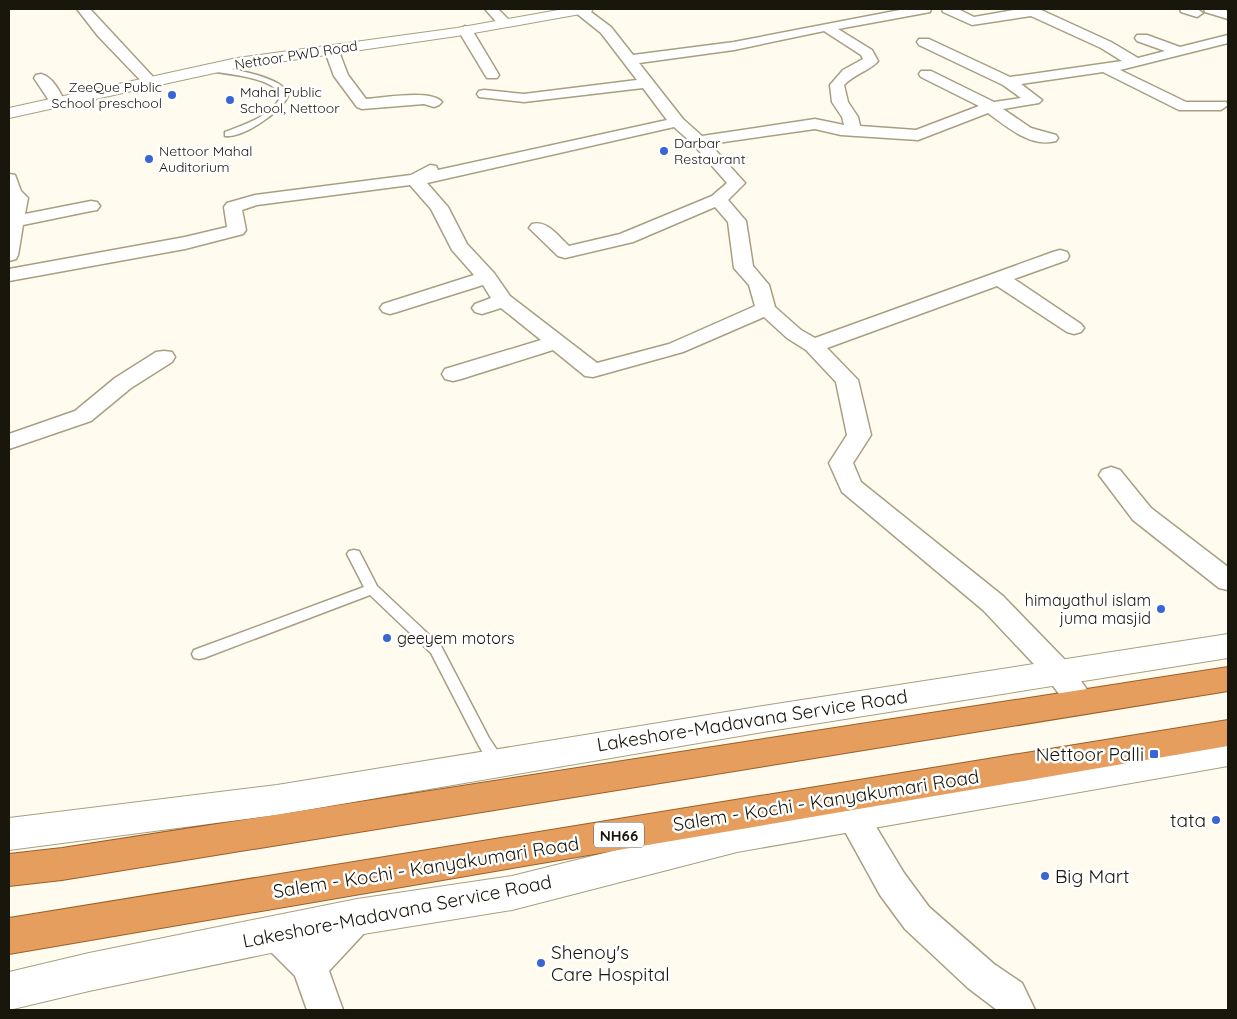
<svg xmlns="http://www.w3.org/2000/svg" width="1237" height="1019" viewBox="0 0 1237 1019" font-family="Quicksand,sans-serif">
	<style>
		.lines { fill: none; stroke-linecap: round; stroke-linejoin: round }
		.service-casing { stroke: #a89f82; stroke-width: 3 }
		.minor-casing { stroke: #a89f82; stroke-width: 3 }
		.tertiary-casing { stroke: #a89f82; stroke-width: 2 }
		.trunk-casing { stroke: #9a5f27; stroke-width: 2 }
		.service { fill: #fff; fill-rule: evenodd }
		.minor { fill: #fff; fill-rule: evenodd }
		.tertiary { fill: #fff; fill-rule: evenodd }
		.trunk { fill: #e69e5e; fill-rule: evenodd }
		.poi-dot { fill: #3965d6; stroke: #fff; stroke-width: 2 }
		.labels { text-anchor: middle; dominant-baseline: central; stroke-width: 5; stroke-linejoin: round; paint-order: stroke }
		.far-street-label { font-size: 14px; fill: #19160b; stroke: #fff }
		.far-poi-label { font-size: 14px; fill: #19160b; stroke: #fff; text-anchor: start }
		.shield { fill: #fff; stroke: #5e5c54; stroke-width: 1 }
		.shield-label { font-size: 15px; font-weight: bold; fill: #19160b }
		.poi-label { font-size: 16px; fill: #19160b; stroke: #fff; text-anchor: end }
		.near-street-label { font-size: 19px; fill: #19160b; stroke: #fff }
		.near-poi-label { font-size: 19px; fill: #19160b; stroke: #fff; text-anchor: end }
	</style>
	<rect width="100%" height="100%" fill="#fffbef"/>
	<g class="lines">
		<g class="service-casing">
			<g id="service">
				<path d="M 209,67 C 226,66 264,75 279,84 C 284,87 286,91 288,96 C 281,112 243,138 225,136 L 225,132 C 244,125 272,116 281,96 C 274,77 227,74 209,71 Z"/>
				<path d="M 354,550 L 359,551 L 377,586 L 441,646 L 489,738 L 505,762 L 503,767 L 497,768 L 491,767 L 479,746 L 431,653 L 370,595 L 204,658 L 199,659 L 194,658 L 192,654 L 194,650 L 364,587 L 347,554 L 349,551 Z"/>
			</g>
		</g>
		<g class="minor-casing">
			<g id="minor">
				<path d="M 77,9 L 90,9 L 155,79 L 157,82 L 155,85 L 145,85 L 98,36 Z"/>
				<path d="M 485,9 L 498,9 L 511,22 L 504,26 L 499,25 Z"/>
				<path d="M 575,9 L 587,9 L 611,27 L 633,55 L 734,42 L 905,9 L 931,9 L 930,12 L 925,13 L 838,29 L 872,50 L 878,61 C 871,70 854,74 844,85 L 848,102 L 858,117 L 860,126 L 916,130 L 979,106 L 921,77 L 919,74 L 921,71 L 931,71 L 994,102 L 1021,98 L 1003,85 L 919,45 L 917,42 L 919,39 L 929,39 L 1010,77 L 1122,61 L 1101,48 L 1031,16 L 972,25 L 943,12 L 942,9 L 958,9 L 974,17 L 1020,9 L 1039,9 L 1111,42 L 1138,58 L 1165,51 L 1137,41 L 1135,38 L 1137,35 L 1147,35 L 1180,47 L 1228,35 L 1228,43 L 1120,70 L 1186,102 L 1226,102 L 1228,105 L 1221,110 L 1179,110 L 1103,72 L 1021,84 L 1042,100 L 1039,103 L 1003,109 L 1031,128 L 1056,135 L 1058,138 L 1056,141 C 1031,148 1007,127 988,113 L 918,140 L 841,135 L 815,129 L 710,144 L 745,183 L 728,200 L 746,221 L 753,266 L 769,285 L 775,307 L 801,330 L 815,338 L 1053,252 L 1060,250 L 1067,252 L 1069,256 L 1067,260 L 1014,279 L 1081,324 L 1084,328 L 1081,332 L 1074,334 L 1067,332 L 997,286 L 827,348 L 858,380 L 871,435 L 853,463 L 861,482 L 1003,596 L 1068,663 L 1096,702 L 1091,710 L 1081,714 L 1071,710 L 1048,679 L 983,610 L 842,492 L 829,463 L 847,435 L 836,382 L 806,350 L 787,338 L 764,317 L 683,352 L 593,377 L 585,376 L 553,350 L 461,379 L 453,381 L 445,379 L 442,374 L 445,369 L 541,340 L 501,308 L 482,314 L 475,312 L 472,308 L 475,304 L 491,298 L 483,285 L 397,312 L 390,314 L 383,312 L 380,308 L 383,304 L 474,275 L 452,250 L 431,209 L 410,185 L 257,205 L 242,210 L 246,230 L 243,234 L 185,249 L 9,281 L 9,269 L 185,237 L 227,227 L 224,207 L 227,203 L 255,195 L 411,175 L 430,165 L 436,166 L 438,170 L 667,120 L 643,88 L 524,102 L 479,97 L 477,94 L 479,91 L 484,90 L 524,94 L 637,80 L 601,33 L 576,13 ZM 824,31 L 861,55 L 863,59 L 843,70 L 830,85 L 832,102 L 842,117 L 844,125 L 815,119 L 702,136 L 683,119 L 639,63 L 734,50 ZM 674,127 L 693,144 L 727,183 L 712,196 L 620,234 L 569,246 C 558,236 547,220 532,224 L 529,228 L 558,256 L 565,258 L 633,242 L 715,207 L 728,222 L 734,268 L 749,285 L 755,306 L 669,344 L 597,363 L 510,296 L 494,273 L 467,244 L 448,207 L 427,183 Z"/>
				<path d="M 1180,9 L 1197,9 L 1203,13 L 1197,17 L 1181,12 Z"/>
				<path d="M 1204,9 L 1222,9 L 1228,11 L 1228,19 L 1205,12 Z"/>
				<path d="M 465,26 L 472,30 L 499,75 L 497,78 L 487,78 L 485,75 L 458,30 Z"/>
				<path d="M 331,45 L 338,49 L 348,75 L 366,99 C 382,98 432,89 442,102 L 439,105 L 434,107 L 424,104 L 362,109 L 357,107 L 334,76 L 324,49 Z"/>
				<path d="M 41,74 C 53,77 60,92 65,102 L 62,105 L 52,105 C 46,96 40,87 34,78 L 36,75 Z"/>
				<path d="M 9,174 L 15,175 L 21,191 L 28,198 L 25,214 L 91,201 L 97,202 L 100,206 L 97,210 L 91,211 L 23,225 L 18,255 L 16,259 L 9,261 Z"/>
				<path d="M 164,351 L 172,352 L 175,357 L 172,362 L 131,388 L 91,421 L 9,449 L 9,434 L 75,411 L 115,378 L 156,352 Z"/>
				<path d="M 1111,467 L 1120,470 L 1151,508 L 1228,567 L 1228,590 L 1219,588 L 1133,520 L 1099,475 L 1102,470 Z"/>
				<path d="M 853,803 L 864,807 L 904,873 L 929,907 L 994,964 L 1022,983 L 1035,1010 L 997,1010 L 968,988 L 905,929 L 880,895 L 837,817 L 842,807 Z"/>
				<path d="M 357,901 L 369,906 L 374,917 L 369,928 L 329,971 L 343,1010 L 307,1010 L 295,976 L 264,945 L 258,933 L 264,921 L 276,917 L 288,921 L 309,941 L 345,906 Z"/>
			</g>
		</g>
		<g class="tertiary-casing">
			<g id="tertiary">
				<path d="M 564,9 L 593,9 L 591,12 L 586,13 L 457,36 L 237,68 L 9,118 L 9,108 L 237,58 L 457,28 Z"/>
				<path d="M 1228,634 L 1228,658 L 763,732 L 277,815 L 9,850 L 9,818 L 277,785 L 763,706 Z"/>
				<path d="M 1228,738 L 1228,766 L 737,852 L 512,910 L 357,935 L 89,991 L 9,1010 L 9,972 L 89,953 L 357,899 L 512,876 L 737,820 Z"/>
			</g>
		</g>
		<g class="trunk-casing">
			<g id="trunk">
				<path d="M 1228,667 L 1228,691 L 62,880 L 9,886 L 9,854 L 62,848 Z"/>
				<path d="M 1228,720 L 1228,746 L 9,954 L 9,918 Z"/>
			</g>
		</g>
		<use href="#service" class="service"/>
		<use href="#minor" class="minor"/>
		<use href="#tertiary" class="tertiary"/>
		<use href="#trunk" class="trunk"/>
	</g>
	<g class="poi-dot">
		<circle cx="172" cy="95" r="5"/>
		<circle cx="230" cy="100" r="5"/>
		<circle cx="664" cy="151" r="5"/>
		<circle cx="149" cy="159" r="5"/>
		<circle cx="1161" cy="609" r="5"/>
		<circle cx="387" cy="638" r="5"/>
		<rect x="1149" y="749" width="10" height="10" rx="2.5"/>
		<circle cx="1216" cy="820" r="5"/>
		<circle cx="1045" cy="876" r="5"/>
		<circle cx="541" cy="963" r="5"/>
	</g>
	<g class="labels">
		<g class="far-street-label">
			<text transform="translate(296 55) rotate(-9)">Nettoor PWD Road</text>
		</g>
		<g class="far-poi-label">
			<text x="162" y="87" text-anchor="end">ZeeQue Public<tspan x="162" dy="16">School preschool</tspan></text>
			<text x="240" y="92">Mahal Public<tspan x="240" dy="16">School, Nettoor</tspan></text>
			<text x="674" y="143">Darbar<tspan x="674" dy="16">Restaurant</tspan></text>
			<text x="159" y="151">Nettoor Mahal<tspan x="159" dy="16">Auditorium</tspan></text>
		</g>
		<rect class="shield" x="594" y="822.5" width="50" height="25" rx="4"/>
		<g class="shield-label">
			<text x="619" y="835">NH66</text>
		</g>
		<g class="poi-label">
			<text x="1151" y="600">himayathul islam<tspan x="1151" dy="18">juma masjid</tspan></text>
			<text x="397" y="638" text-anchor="start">geeyem motors</text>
		</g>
		<g class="near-street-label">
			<text transform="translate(752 720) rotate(-9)">Lakeshore-Madavana Service Road</text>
			<text transform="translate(826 800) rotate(-9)">Salem - Kochi - Kanyakumari Road</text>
			<text transform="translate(426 867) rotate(-9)">Salem - Kochi - Kanyakumari Road</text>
			<text transform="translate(397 911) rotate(-11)">Lakeshore-Madavana Service Road</text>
		</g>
		<g class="near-poi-label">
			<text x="1144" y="754">Nettoor Palli</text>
			<text x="1206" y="820">tata</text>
			<text x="1055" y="876" text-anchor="start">Big Mart</text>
			<text x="551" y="952" text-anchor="start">Shenoy's<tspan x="551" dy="22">Care Hospital</tspan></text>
		</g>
	</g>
	<rect width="1237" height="1019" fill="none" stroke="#19160b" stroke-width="20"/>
</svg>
